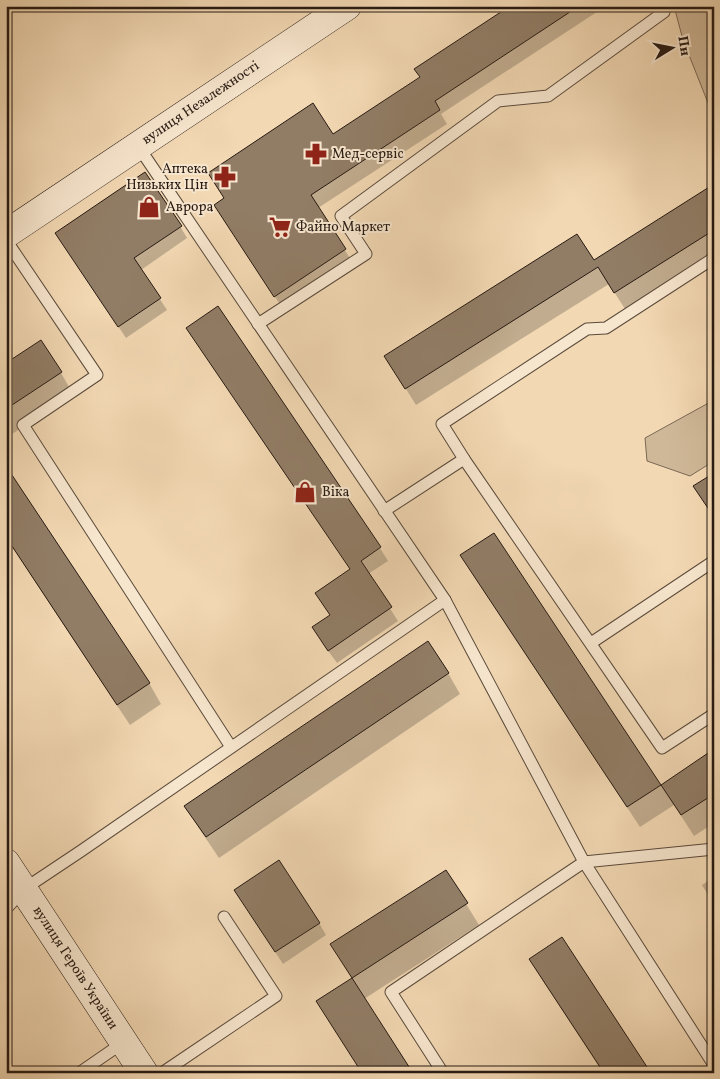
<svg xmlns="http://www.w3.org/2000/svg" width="720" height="1079" viewBox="0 0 720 1079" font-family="Vollkorn,serif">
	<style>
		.green { fill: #cfb898; stroke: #7b6956 }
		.shadow { fill: #0003 }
		.building { fill: #917d66; stroke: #271a13 }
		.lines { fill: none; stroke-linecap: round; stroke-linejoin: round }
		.lane-casing { stroke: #5a4a3b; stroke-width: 13 }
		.secondary-casing { stroke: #271a13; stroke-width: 29 }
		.lane { stroke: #f7e6ce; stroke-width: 11 }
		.secondary { stroke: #f7e6ce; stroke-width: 28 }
		.labels { text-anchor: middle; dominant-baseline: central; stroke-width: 4; stroke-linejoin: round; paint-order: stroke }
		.street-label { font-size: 14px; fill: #271a13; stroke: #f7e6ce }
		.poi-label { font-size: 14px; fill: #271a13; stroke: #f7e6ce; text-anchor: start }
	</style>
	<rect width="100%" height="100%" fill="#f2d8b3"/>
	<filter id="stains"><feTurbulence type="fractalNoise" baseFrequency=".004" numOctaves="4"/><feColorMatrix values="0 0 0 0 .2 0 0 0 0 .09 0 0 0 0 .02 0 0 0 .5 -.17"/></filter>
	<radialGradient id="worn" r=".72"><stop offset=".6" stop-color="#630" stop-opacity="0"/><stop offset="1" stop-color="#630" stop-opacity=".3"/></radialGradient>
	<g class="green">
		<path d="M 674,6 L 709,6 L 714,15 L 714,118 L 683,40 Z"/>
		<path d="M 714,400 L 714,461 L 690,476 L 647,461 L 645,438 Z"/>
	</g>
	<g class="shadow">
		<path d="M 249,6 L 260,6 L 252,12 Z"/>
		<path d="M 512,6 L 606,6 L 441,114 L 447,124 L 318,208 L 353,263 L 283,309 L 223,218 L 333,136 L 421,78 Z"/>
		<path d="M 714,186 L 714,253 L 625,309 L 609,284 L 416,405 L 396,373 L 593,262 Z"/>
		<path d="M 180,226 L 187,238 L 141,270 L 167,310 L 126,338 L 64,245 Z"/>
		<path d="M 217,308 L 380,548 L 388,561 L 368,574 L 398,621 L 337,663 L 321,641 L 331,616 L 316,593 L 351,570 Z"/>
		<path d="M 6,365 L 61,373 L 73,394 L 6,438 Z"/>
		<path d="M 6,468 L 149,683 L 161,704 L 130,725 L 6,538 Z"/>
		<path d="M 494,534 L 660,786 L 714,751 L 714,823 L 694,836 L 674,805 L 640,827 L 474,576 L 462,555 Z"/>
		<path d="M 448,673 L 460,694 L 219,858 L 198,827 L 186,806 Z"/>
		<path d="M 446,871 L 479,925 L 364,999 L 318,1002 L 353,979 L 344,966 Z"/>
		<path d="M 714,877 L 714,905 L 702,885 Z"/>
		<path d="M 243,903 L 319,923 L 326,935 L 283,964 Z"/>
		<path d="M 531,960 L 650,1073 L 603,1073 L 543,981 Z"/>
	</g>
	<g class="building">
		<path d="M 510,6 L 579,6 L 435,101 L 440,110 L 311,195 L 346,249 L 274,297 L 214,205 L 224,198 L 208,173 L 313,103 L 333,134 L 420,77 L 414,69 Z"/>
		<path d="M 145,172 L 182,226 L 134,258 L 161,298 L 118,327 L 55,233 Z"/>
		<path d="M 714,184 L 714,230 L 614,293 L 598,267 L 405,389 L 384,356 L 577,234 L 594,260 Z"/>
		<path d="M 218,306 L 381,547 L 361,561 L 392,607 L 328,651 L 312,627 L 330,615 L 315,593 L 350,569 L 186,328 Z"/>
		<path d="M 41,340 L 62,372 L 6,409 L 6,363 Z"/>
		<path d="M 6,466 L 150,683 L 117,705 L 6,537 Z"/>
		<path d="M 714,473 L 714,517 L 693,486 Z"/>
		<path d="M 494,533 L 661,785 L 627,807 L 460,555 Z"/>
		<path d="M 428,641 L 449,673 L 206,837 L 184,806 Z"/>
		<path d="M 714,749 L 714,794 L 681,815 L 661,785 Z"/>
		<path d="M 279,860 L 320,923 L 275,952 L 234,890 Z"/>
		<path d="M 446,870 L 468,903 L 352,978 L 330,944 Z"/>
		<path d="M 562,937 L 651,1073 L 604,1073 L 529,959 Z"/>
		<path d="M 352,978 L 413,1073 L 362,1073 L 316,1001 Z"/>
	</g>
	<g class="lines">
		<g class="lane-casing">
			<g id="lane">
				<path d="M 138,146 L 445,600 L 584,862 L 714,1065"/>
				<path d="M 6,240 L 97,375 L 23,425 L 231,747"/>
				<path d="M 258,324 L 366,254 L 341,216 L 498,101 L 548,96 L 664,12 L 660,6"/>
				<path d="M 464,459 L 442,424 L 587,329 L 606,328 L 714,258"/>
				<path d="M 384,511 L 464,459 L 662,748 L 714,714"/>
				<path d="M 591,643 L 714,561"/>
				<path d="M 6,909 L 24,889 L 81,851 L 445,600"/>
				<path d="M 79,1073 L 124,1042"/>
				<path d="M 162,1073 L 276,996 L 224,917"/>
				<path d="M 443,1073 L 391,992 L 584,862 L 714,849"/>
			</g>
		</g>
		<g class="secondary-casing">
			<g id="secondary">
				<path d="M 6,234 L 347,6"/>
				<path d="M 6,863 L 144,1073"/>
			</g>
		</g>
		<use href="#lane" class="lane"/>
		<use href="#secondary" class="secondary"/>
	</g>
	<defs>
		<g id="pharmacy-bare" transform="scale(1.725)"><path d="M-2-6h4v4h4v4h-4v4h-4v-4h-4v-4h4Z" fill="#8f2418" stroke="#f7e6ce" stroke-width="2.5" paint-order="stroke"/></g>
		<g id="shop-bare" transform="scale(1.725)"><path d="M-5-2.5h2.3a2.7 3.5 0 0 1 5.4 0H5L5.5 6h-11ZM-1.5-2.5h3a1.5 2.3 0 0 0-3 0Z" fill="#8f2418" stroke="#f7e6ce" stroke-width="2.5" paint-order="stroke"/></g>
		<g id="supermarket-bare" transform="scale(1.725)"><path d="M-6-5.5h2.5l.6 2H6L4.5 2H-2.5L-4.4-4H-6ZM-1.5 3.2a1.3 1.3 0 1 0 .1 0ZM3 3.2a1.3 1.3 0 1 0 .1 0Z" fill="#8f2418" stroke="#f7e6ce" stroke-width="2.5" paint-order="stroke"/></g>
	</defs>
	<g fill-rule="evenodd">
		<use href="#pharmacy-bare" x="316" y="154"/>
		<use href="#pharmacy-bare" x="225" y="177"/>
		<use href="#shop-bare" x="149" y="207"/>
		<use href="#supermarket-bare" x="280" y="227"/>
		<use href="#shop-bare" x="305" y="492"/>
	</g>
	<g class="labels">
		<g class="street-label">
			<text transform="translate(201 103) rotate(-34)">вулиця Незалежності</text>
			<text transform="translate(75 968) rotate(57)">вулиця Героїв України</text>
		</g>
		<g class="poi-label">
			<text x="332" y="154">Мед-сервіс</text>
			<text x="208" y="169" text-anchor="end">Аптека<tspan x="208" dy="16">Низьких Цін</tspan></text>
			<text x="166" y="207">Аврора</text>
			<text x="296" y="227">Файно Маркет</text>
			<text x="322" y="492">Віка</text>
		</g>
	</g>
	<rect width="720" height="1079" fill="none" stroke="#f2d8b3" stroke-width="25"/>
	<rect x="8" y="8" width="705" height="1064" fill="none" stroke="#271a13" stroke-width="2.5"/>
	<rect x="12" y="12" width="695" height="1054" fill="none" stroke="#271a13"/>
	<g transform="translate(672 48) rotate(80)" stroke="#f7e6ce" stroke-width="4" paint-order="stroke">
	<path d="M0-4L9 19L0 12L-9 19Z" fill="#271a13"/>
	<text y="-8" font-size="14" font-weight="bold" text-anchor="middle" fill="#271a13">Пн</text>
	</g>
	<rect width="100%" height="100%" filter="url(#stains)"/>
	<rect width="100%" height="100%" fill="url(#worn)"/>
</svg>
